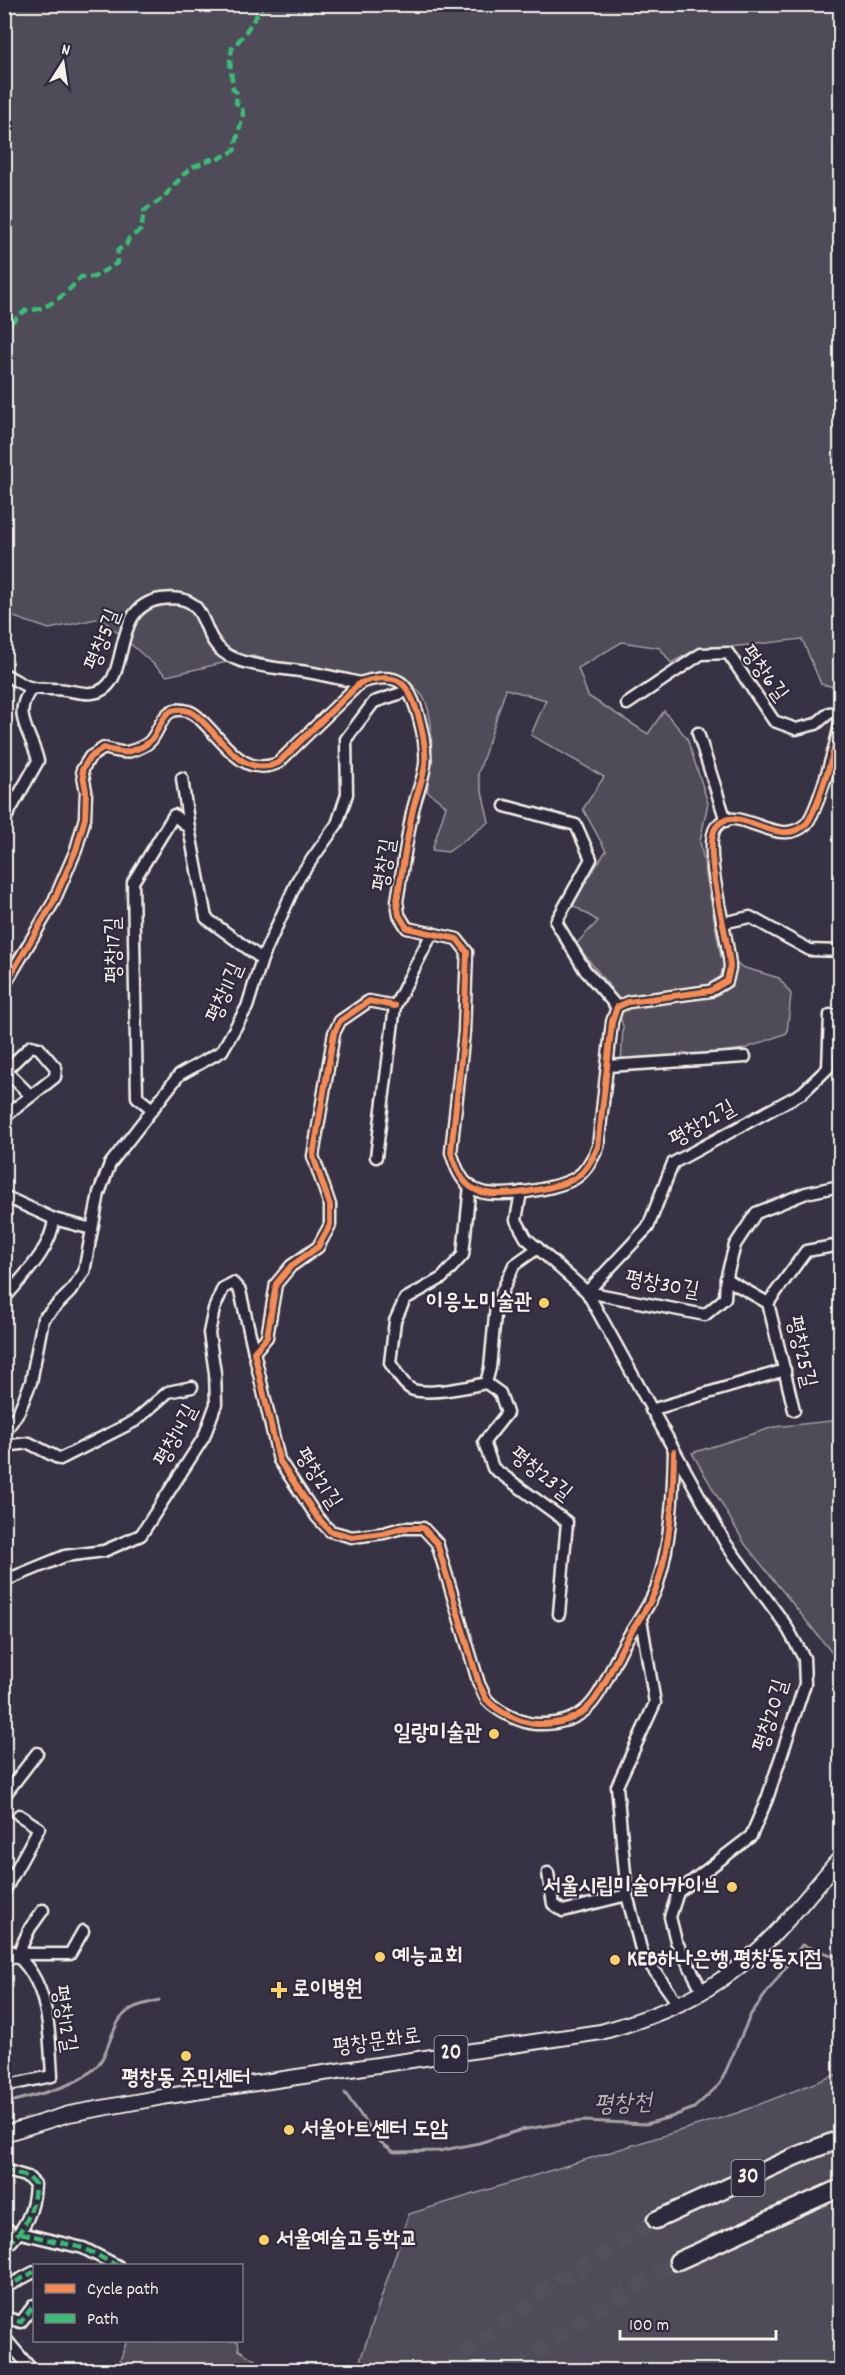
<svg xmlns="http://www.w3.org/2000/svg" width="845" height="2375" viewBox="0 0 845 2375" font-family="Dekko,'Poor Story',sans-serif">
	<style>
		.green { fill: #504b59; stroke: #a29ea0; stroke-width: 1.5 }
		.lines { fill: none; stroke-linecap: round; stroke-linejoin: round }
		.stream { stroke: #a6a2a4; stroke-width: 3 }
		.highway-tunnel { stroke: #534f5d; stroke-width: 16; stroke-dasharray: 16 8; stroke-linecap: butt }
		.minor-casing { stroke: #f4f1e8; stroke-width: 15 }
		.major-casing { stroke: #f4f1e8; stroke-width: 18 }
		.highway-casing { stroke: #f4f1e8; stroke-width: 21 }
		.minor { stroke: #2f2a3d; stroke-width: 10 }
		.major { stroke: #2f2a3d; stroke-width: 14 }
		.highway { stroke: #2f2a3d; stroke-width: 16 }
		.quiet { stroke: #3abd76; stroke-width: 4.5; stroke-dasharray: 9 4.5; stroke-linecap: butt }
		.cycleway-casing { stroke: #2f2a3d; stroke-width: 10 }
		.cycleway { stroke: #f68b52; stroke-width: 6 }
		.poi-dot { fill: #ffd166; stroke: #2f2a3d; stroke-width: 2 }
		.labels { text-anchor: middle; dominant-baseline: central; stroke-width: 4.5; stroke-linejoin: round; paint-order: stroke }
		.shield { fill: #2f2a3d; stroke: #b9b5b5; stroke-width: 1.5 }
		.shield-label { font-size: 21px; font-weight: bold; fill: #f4f1e8 }
		.street-label { font-size: 22px; fill: #f4f1e8; stroke: #2f2a3d }
		.poi-label { font-size: 22px; font-weight: bold; fill: #f4f1e8; stroke: #2f2a3d; text-anchor: start }
		.water-label { font-size: 24px; font-style: italic; fill: #bab6b5; stroke: #2f2a3d }
	</style>
	<rect width="100%" height="100%" fill="#373244"/>
	<filter id="ink" filterUnits="userSpaceOnUse"><feTurbulence type="fractalNoise" baseFrequency=".0167" numOctaves="2"/><feDisplacementMap in="SourceGraphic" scale="12" xChannelSelector="R" yChannelSelector="G"/><feConvolveMatrix kernelMatrix="1 2 1 2 8 2 1 2 1" color-interpolation-filters="sRGB"/></filter>
	<g filter="url(#ink)">
		<g class="green">
			<path d="M 5,5 L 840,5 L 840,688 L 821,684 L 802,639 L 693,651 L 671,663 L 660,648 L 622,642 L 578,668 L 588,696 L 648,734 L 664,711 L 687,738 L 708,803 L 700,841 L 721,957 L 745,968 L 779,978 L 791,994 L 787,1033 L 744,1049 L 621,1065 L 623,1026 L 611,988 L 576,944 L 598,921 L 571,904 L 606,851 L 583,809 L 604,777 L 531,735 L 546,700 L 506,689 L 478,774 L 489,822 L 448,852 L 432,850 L 446,806 L 427,791 C 431,756 444,684 395,680 C 384,679 373,676 363,682 L 253,656 L 167,676 L 101,618 L 49,629 L 5,614 Z"/>
			<path d="M 840,1420 L 840,1663 L 745,1544 L 692,1453 L 774,1427 Z"/>
			<path d="M 840,2073 L 840,2370 L 357,2370 L 409,2214 L 737,2113 Z"/>
			<path d="M 127,2340 L 238,2341 L 239,2350 L 271,2370 L 117,2370 Z"/>
		</g>
		<g class="lines">
			<g class="stream">
				<path d="M 345,2093 L 379,2141 L 394,2152 L 439,2151 L 479,2143 L 521,2130 L 563,2123 L 585,2121 L 646,2124 L 671,2117 L 694,2108 L 720,2084 L 751,2014 L 802,1945 L 840,1958"/>
				<path d="M 4,2104 C 32,2095 73,2089 94,2069 C 112,2053 109,2020 133,2008 C 141,2004 151,2003 159,2000"/>
			</g>
			<g class="highway-tunnel">
				<path d="M 442,2370 L 550,2287 L 656,2220"/>
				<path d="M 517,2370 L 571,2326 L 678,2261"/>
			</g>
			<g class="minor-casing">
				<g id="minor">
					<path d="M 4,674 C 13,678 24,687 33,688 C 43,690 54,688 65,690 C 73,691 83,694 92,693 C 135,688 106,607 161,599 C 211,592 197,631 223,652 C 242,667 283,668 307,672 C 324,675 342,679 360,683"/>
					<path d="M 627,704 L 701,654 L 728,653 L 774,721 L 796,729 L 816,724 L 829,713 L 840,712"/>
					<path d="M 698,733 L 726,821"/>
					<path d="M 182,778 L 189,828"/>
					<path d="M 505,806 L 576,825 L 591,859 L 556,922 L 585,970 L 617,1007"/>
					<path d="M 4,821 L 38,761 C 32,733 10,715 32,688"/>
					<path d="M 722,923 L 750,917 L 810,950 L 840,951"/>
					<path d="M 4,986 L 53,903 L 76,850 L 85,818 L 86,791 L 82,770 L 90,757 L 104,748 C 111,750 121,753 127,752 C 135,750 147,746 152,739 C 162,725 164,704 188,711 C 195,713 199,718 203,722 C 225,743 244,778 278,763 L 360,683 C 371,679 390,675 400,682 C 417,694 427,745 425,765 C 423,781 415,798 412,814 C 406,843 402,872 397,901 L 399,915 L 407,928 L 457,939 L 467,952 L 464,1032 L 451,1152 C 455,1165 461,1184 476,1190 C 495,1200 559,1189 577,1177 C 587,1170 593,1158 598,1147 L 612,1022 L 617,1007 L 628,1002 L 710,991 L 727,981 C 728,977 729,972 730,968 C 730,941 701,848 716,827 C 737,800 777,851 806,824 C 818,811 836,744 840,724"/>
					<path d="M 395,1006 L 369,1001 L 340,1021 L 334,1033 L 313,1156 L 330,1205 L 330,1225 L 318,1247 L 291,1266 L 276,1284 L 267,1337 L 254,1352 L 279,1460 L 317,1517 L 330,1531 L 352,1537 L 384,1533 L 402,1528 L 423,1528 L 437,1543 L 479,1684 C 482,1689 484,1696 487,1700 C 498,1712 521,1723 536,1724 C 595,1726 600,1689 623,1646 C 634,1625 651,1606 658,1583 C 671,1541 673,1495 674,1452"/>
					<path d="M 608,1066 L 745,1057"/>
					<path d="M 4,1069 L 31,1096 L 55,1077 L 56,1068 L 39,1048 L 31,1046 L 6,1070"/>
					<path d="M 151,1108 L 137,1097 L 133,882 L 174,815 L 189,828 L 206,918 L 262,959"/>
					<path d="M 4,1117 L 31,1096"/>
					<path d="M 376,1157 L 395,1006 L 432,933"/>
					<path d="M 470,1185 L 463,1255 L 442,1278 L 405,1299 L 395,1321 L 390,1363 C 396,1371 402,1384 411,1389 C 426,1396 470,1387 486,1383 L 490,1368 L 496,1305 L 514,1265 L 538,1248"/>
					<path d="M 521,1192 L 516,1220 L 526,1238 L 587,1292 L 726,1544 L 785,1624 L 804,1658 L 805,1684 L 767,1799 L 751,1836 L 678,1892 L 670,1917 L 676,1941 L 703,1992"/>
					<path d="M 4,1196 L 54,1219 L 92,1229"/>
					<path d="M 726,1279 L 768,1303 L 794,1410"/>
					<path d="M 587,1292 L 648,1227 L 673,1163 L 802,1093 L 828,1068 L 830,1015 L 840,1016"/>
					<path d="M 587,1292 L 705,1315 L 725,1298 L 726,1279 L 735,1245 L 756,1213 L 806,1193 L 840,1186"/>
					<path d="M 4,1299 C 24,1275 51,1250 54,1219"/>
					<path d="M 768,1303 L 806,1251 L 840,1245"/>
					<path d="M 486,1383 L 500,1393 L 507,1413 L 484,1442 L 493,1468 L 567,1522 L 559,1614"/>
					<path d="M 651,1410 L 785,1370"/>
					<path d="M 4,1434 L 19,1411 L 31,1382 L 43,1319 L 70,1292 L 84,1272 L 99,1193 L 110,1164 L 179,1075 L 222,1051 L 247,1007 L 262,959 L 298,879 L 337,824 L 347,794 L 346,739 L 374,702 L 408,691"/>
					<path d="M 4,1446 L 29,1443 L 60,1459 L 135,1421 L 168,1392 L 192,1387"/>
					<path d="M 4,1581 L 65,1556 L 104,1551 L 141,1535 L 204,1437 L 216,1404 L 215,1373 L 209,1333 L 214,1309 L 223,1288 L 233,1283 L 240,1291 L 254,1352"/>
					<path d="M 4,1796 L 37,1753"/>
					<path d="M 548,1873 L 553,1904 L 563,1911 L 627,1895 L 617,1786 L 655,1703 L 641,1619"/>
					<path d="M 4,1892 L 39,1828 L 19,1815"/>
					<path d="M 627,1895 L 642,1953 L 678,2004"/>
					<path d="M 4,1947 C 50,1972 49,2030 52,2076 L 4,2086"/>
					<path d="M 23,1961 L 24,1954 L 70,1954 L 83,1931"/>
					<path d="M 4,1962 L 18,1954 L 30,1928 L 43,1910"/>
					<path d="M 4,2170 L 28,2177 L 35,2184 C 34,2212 25,2229 4,2249"/>
					<path d="M 21,2233 L 83,2248 L 118,2266"/>
					<path d="M 4,2236 L 9,2230"/>
					<path d="M 4,2288 L 34,2272"/>
					<path d="M 4,2317 L 21,2322 L 34,2305"/>
					<path d="M 4,2337 L 32,2370"/>
				</g>
			</g>
			<g class="major-casing">
				<path id="major" d="M 4,2134 L 69,2114 L 168,2096 L 601,2032 C 644,2020 685,2005 722,1979 C 769,1948 804,1900 840,1858"/>
			</g>
			<g class="highway-casing">
				<g id="highway">
					<path d="M 656,2220 L 796,2156 L 840,2139"/>
					<path d="M 678,2261 L 840,2188"/>
				</g>
			</g>
			<use href="#minor" class="minor"/>
			<use href="#major" class="major"/>
			<use href="#highway" class="highway"/>
			<g class="quiet">
				<path d="M 4,335 L 12,322 L 26,310 C 47,312 68,292 81,277 L 94,277 L 117,263 L 118,250 L 126,245 L 129,238 L 141,230 L 144,211 L 163,198 L 183,175 L 193,167 L 211,159 L 214,161 L 234,151 L 243,115 L 242,107 L 236,103 L 237,93 L 233,89 L 230,61 L 232,48 L 243,36 L 264,4"/>
				<path d="M 4,2170 L 28,2177 L 35,2184 C 34,2212 25,2229 4,2249"/>
				<path d="M 21,2233 L 83,2248 L 118,2266"/>
				<path d="M 4,2288 L 34,2272"/>
				<path d="M 4,2317 L 21,2322 L 34,2305"/>
			</g>
			<g class="cycleway-casing">
				<g id="cycleway">
					<path d="M 4,986 L 53,903 L 76,850 L 85,818 L 86,791 L 82,770 L 90,757 L 104,748 C 111,750 121,753 127,752 C 135,750 147,746 152,739 C 162,725 164,704 188,711 C 195,713 199,718 203,722 C 225,743 244,778 278,763 L 360,683 C 371,679 390,675 400,682 C 417,694 427,745 425,765 C 423,781 415,798 412,814 C 406,843 402,872 397,901 L 399,915 L 407,928 L 457,939 L 467,952 L 464,1032 L 451,1152 C 455,1165 461,1184 476,1190 C 495,1200 559,1189 577,1177 C 587,1170 593,1158 598,1147 L 612,1022 L 617,1007 L 628,1002 L 710,991 L 727,981 C 728,977 729,972 730,968 C 730,941 701,848 716,827 C 737,800 777,851 806,824 C 818,811 836,744 840,724"/>
					<path d="M 395,1006 L 369,1001 L 340,1021 L 334,1033 L 313,1156 L 330,1205 L 330,1225 L 318,1247 L 291,1266 L 276,1284 L 267,1337 L 254,1352 L 279,1460 L 317,1517 L 330,1531 L 352,1537 L 384,1533 L 402,1528 L 423,1528 L 437,1543 L 479,1684 C 482,1689 484,1696 487,1700 C 498,1712 521,1723 536,1724 C 595,1726 600,1689 623,1646 C 634,1625 651,1606 658,1583 C 671,1541 673,1495 674,1452"/>
				</g>
			</g>
			<use href="#cycleway" class="cycleway"/>
		</g>
	</g>
	<g class="poi-dot">
		<circle cx="544" cy="1303" r="6"/>
		<circle cx="494" cy="1734" r="6"/>
		<circle cx="732" cy="1887" r="6"/>
		<circle cx="380" cy="1957" r="6"/>
		<circle cx="615" cy="1960" r="6"/>
		<path d="M276 1981h6v6h6v6h-6v6h-6v-6h-6v-6h6z"/>
		<circle cx="186" cy="2056" r="6"/>
		<circle cx="289" cy="2130" r="6"/>
		<circle cx="264" cy="2240" r="6"/>
	</g>
	<g class="labels">
		<g class="shield">
			<rect x="434.5" y="2036" width="33" height="36" rx="4.5"/>
			<rect x="731.5" y="2160" width="33" height="36" rx="4.5"/>
		</g>
		<g class="shield-label">
			<text x="451" y="2054">20</text>
			<text x="748" y="2178">30</text>
		</g>
		<g class="street-label">
			<text transform="translate(104 640) rotate(-69)">평창5길</text>
			<text transform="translate(763 674) rotate(53)">평창6길</text>
			<text transform="translate(386 865) rotate(-81)">평창길</text>
			<text transform="translate(115 950) rotate(-91)">평창17길</text>
			<text transform="translate(226 993) rotate(-67)">평창11길</text>
			<text transform="translate(703 1125) rotate(-30)">평창22길</text>
			<text transform="translate(662 1286) rotate(10)">평창30길</text>
			<text transform="translate(800 1352) rotate(77)">평창25길</text>
			<text transform="translate(177 1436) rotate(-62)">평창14길</text>
			<text transform="translate(540 1475) rotate(38)">평창23길</text>
			<text transform="translate(317 1479) rotate(57)">평창21길</text>
			<text transform="translate(772 1716) rotate(-73)">평창20길</text>
			<text transform="translate(63 2019) rotate(81)">평창12길</text>
			<text transform="translate(377 2043) rotate(-8)">평창문화로</text>
		</g>
		<g class="poi-label">
			<text x="532" y="1303" text-anchor="end">이응노미술관</text>
			<text x="482" y="1734" text-anchor="end">일랑미술관</text>
			<text x="720" y="1887" text-anchor="end">서울시립미술아카이브</text>
			<text x="392" y="1957">예능교회</text>
			<text x="627" y="1960">KEB하나은행 평창동지점</text>
			<text x="292" y="1990">로이병원</text>
			<text x="186" y="2079" text-anchor="middle">평창동 주민센터</text>
			<text x="301" y="2130">서울아트센터 도암</text>
			<text x="276" y="2240">서울예술고등학교</text>
		</g>
		<g class="water-label">
			<text transform="translate(623 2105) rotate(-3)">평창천</text>
		</g>
	</g>
	<rect width="845" height="2375" fill="none" stroke="#2f2a3d" stroke-width="24"/>
	<rect x="12" y="12" width="821" height="2351" fill="none" stroke="#f4f1e8" stroke-width="2" filter="url(#ink)"/>
	<rect x="33" y="2264" width="210" height="78" fill="#2f2a3d" stroke="#7e7a81" stroke-width="1.5"/>
	<rect x="45" y="2284" width="30" height="9" fill="#f68b52" stroke="#7e7a81" stroke-width="1.5"/>
	<text x="87" y="2294" font-size="18" fill="#f4f1e8">Cycle path</text>
	<rect x="45" y="2314" width="30" height="9" fill="#3abd76" stroke="#7e7a81" stroke-width="1.5"/>
	<text x="87" y="2324" font-size="18" fill="#f4f1e8">Path</text>
	<g transform="translate(63 63) rotate(12)" stroke="#2f2a3d" stroke-width="4.5" paint-order="stroke">
	<path d="M0-4.5L10 22L0 15L-10 22Z" fill="#f4f1e8"/>
	<text y="-9" font-size="16" font-weight="bold" text-anchor="middle" fill="#f4f1e8">N</text>
	</g>
	<path d="M620 2330v9h156v-9" fill="none" stroke="#f4f1e8" stroke-width="3"/>
	<text x="629" y="2330" font-size="18" fill="#f4f1e8" stroke="#2f2a3d" stroke-width="4.5" paint-order="stroke">100 m</text>
</svg>
